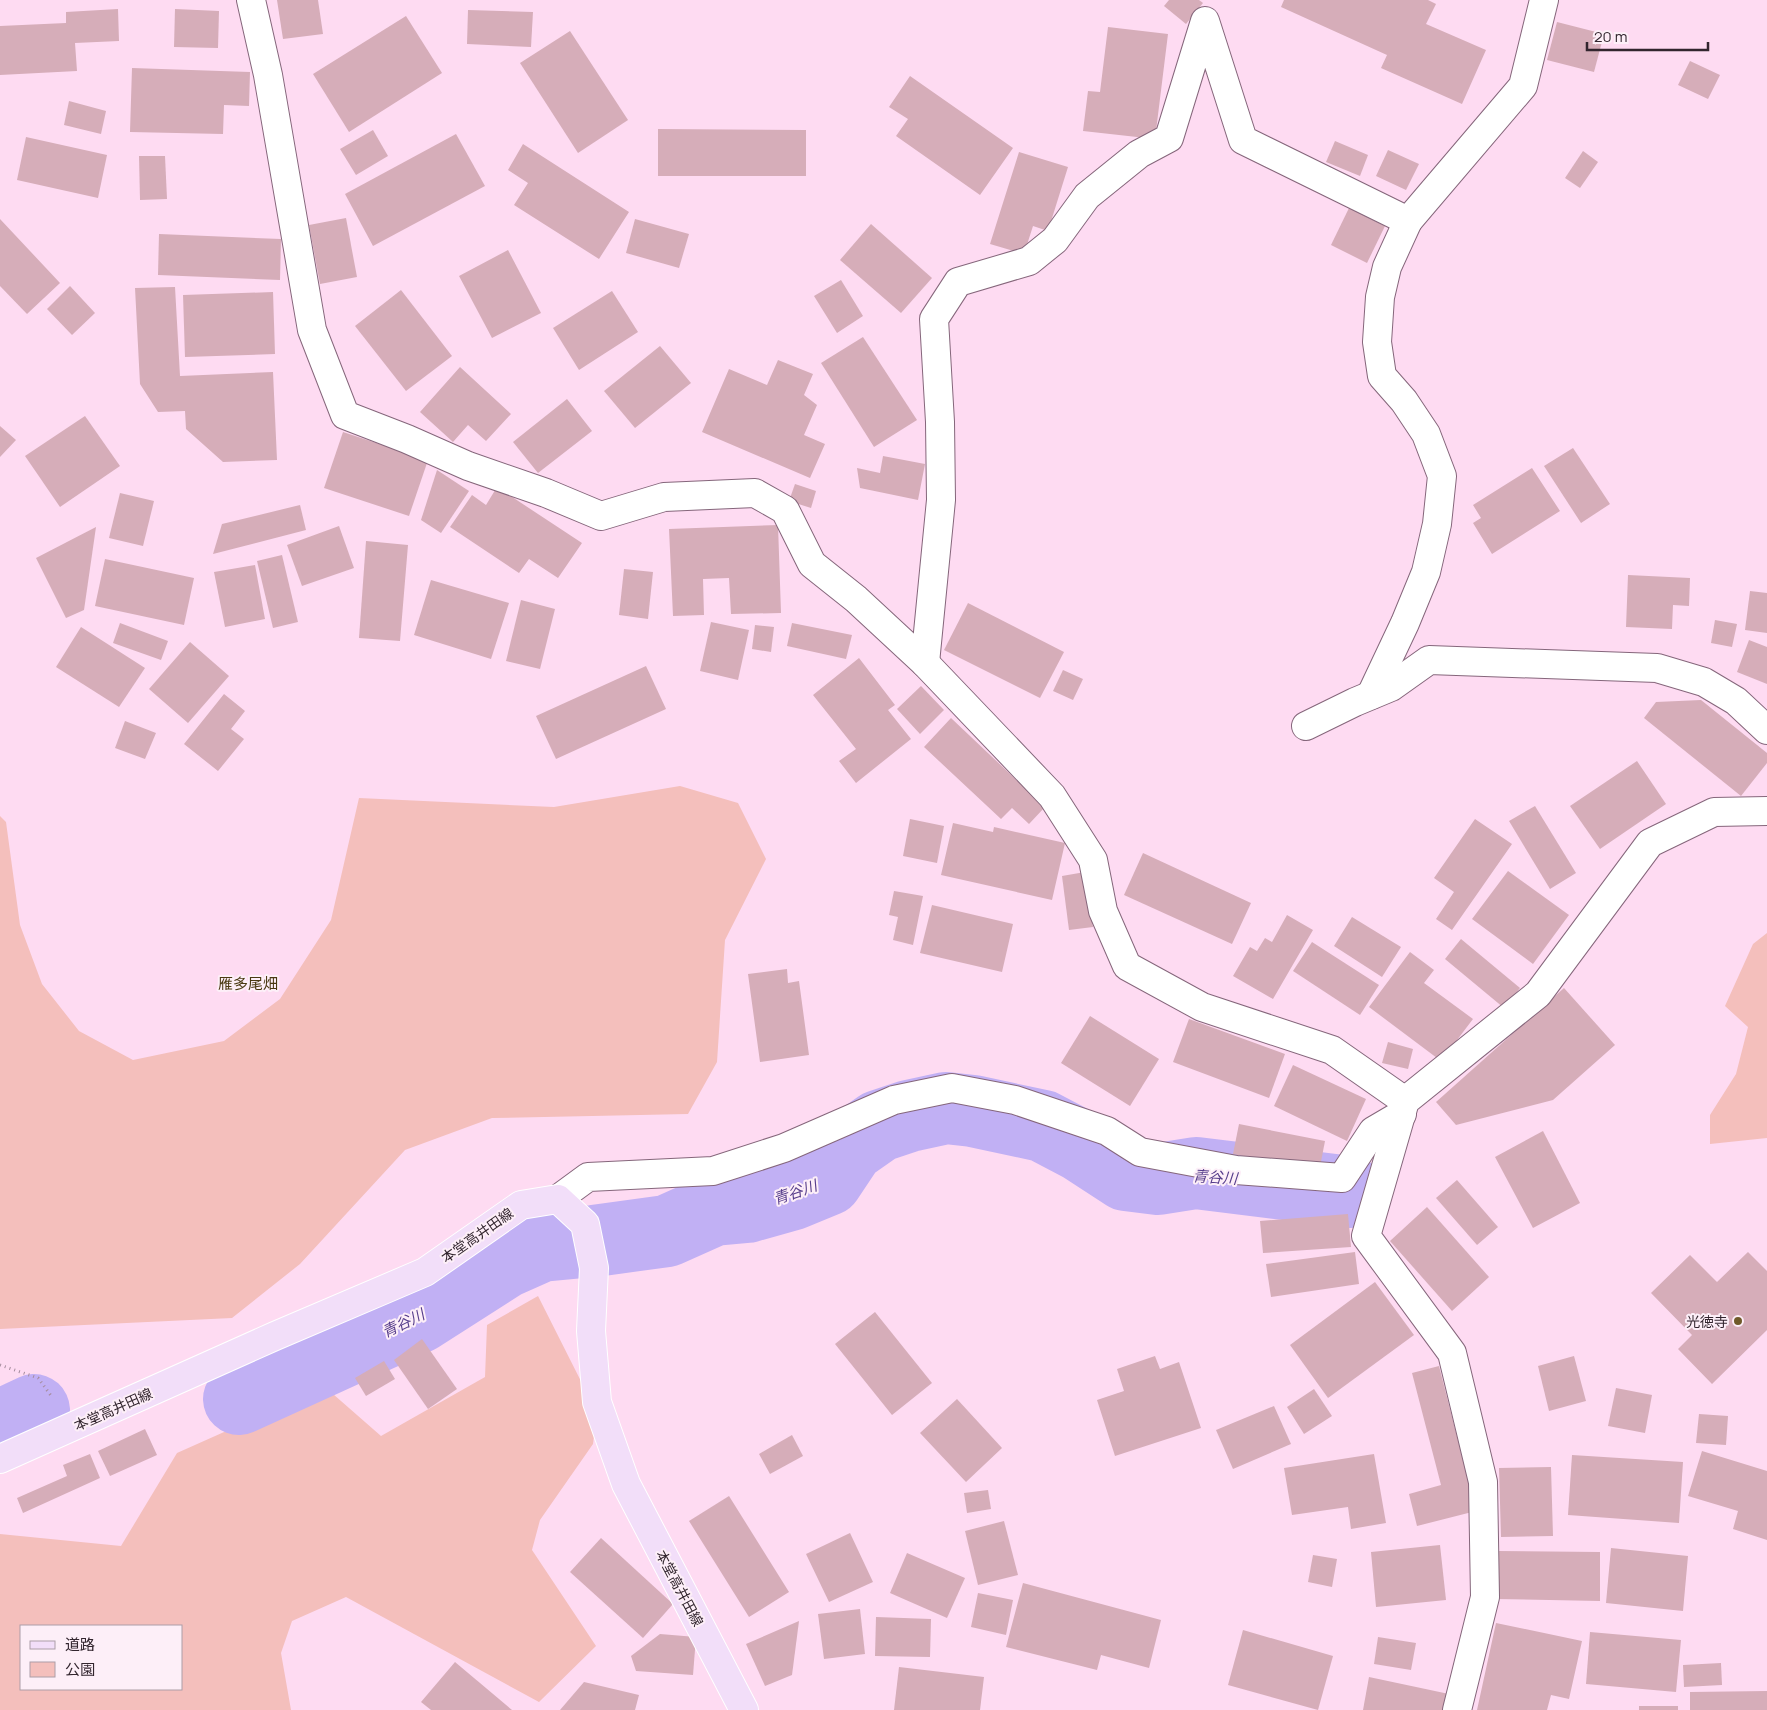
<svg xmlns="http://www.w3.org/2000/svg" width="1767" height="1710" viewBox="0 0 1767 1710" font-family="Manrope,'Noto Sans JP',sans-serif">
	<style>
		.green { fill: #f4bfbc; fill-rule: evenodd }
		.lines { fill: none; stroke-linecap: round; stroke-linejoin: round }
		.river { stroke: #c1b0f4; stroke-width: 72 }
		.building { fill: #d6adb9 }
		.minor-casing { stroke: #85667b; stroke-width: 30 }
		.major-casing { stroke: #fff; stroke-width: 30 }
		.path { stroke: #a58c9d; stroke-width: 3; stroke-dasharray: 1 4; stroke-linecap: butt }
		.minor { stroke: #fff; stroke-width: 28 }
		.major { stroke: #f2def9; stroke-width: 28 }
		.poi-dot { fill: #6f5a29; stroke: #fdeff8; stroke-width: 2 }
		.labels { text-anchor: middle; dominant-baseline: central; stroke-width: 4; stroke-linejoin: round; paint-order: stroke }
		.street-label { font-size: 14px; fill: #32252e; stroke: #fdeff8 }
		.poi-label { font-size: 14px; fill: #32252e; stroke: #fdeff8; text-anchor: end }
		.neighbourhood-label { font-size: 15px; fill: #4a3912; stroke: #fdeff8 }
		.water-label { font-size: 15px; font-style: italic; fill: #563d8b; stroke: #fdeff8 }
	</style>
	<rect width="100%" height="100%" fill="#fedbf2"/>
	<g class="green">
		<path d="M 680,786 L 738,803 L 766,859 L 725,940 L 717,1062 L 688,1114 L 492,1118 L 405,1150 L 300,1264 L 232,1318 L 0,1329 L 0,816 L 6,822 L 20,925 L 42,984 L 79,1031 L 133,1060 L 224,1041 L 280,999 L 331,920 L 359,798 L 554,807 Z"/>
		<path d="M 1767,933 L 1767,1138 L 1710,1144 L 1710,1115 L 1736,1074 L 1748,1027 L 1725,1006 L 1753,944 Z"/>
		<path d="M 538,1296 L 597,1413 L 593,1444 L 540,1520 L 532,1550 L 596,1646 L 539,1702 L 346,1597 L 292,1621 L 281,1653 L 291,1710 L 0,1710 L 0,1534 L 121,1546 L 177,1453 L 325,1387 L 381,1436 L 485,1377 L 487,1325 ZM 21,1626 L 181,1626 L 181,1689 L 21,1689 Z"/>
	</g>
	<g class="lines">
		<g class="river">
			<path d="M 239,1399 L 419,1317 L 505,1262 L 541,1246 L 594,1241 L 667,1231 L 714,1210 L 747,1207 L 793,1194 L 827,1180 L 849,1147 L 879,1126 L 909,1116 L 946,1108 L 973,1111 L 1043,1126 L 1083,1147 L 1126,1175 L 1158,1179 L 1196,1173 L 1350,1192"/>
			<path d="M 0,1426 L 34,1410"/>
		</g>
	</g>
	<g class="building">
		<path d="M 277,0 L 318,0 L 323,34 L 283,39 Z"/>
		<path d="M 1169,0 L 1199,0 L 1203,3 L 1186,24 L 1164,6 Z"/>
		<path d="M 1284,0 L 1428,0 L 1436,4 L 1426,24 L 1486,50 L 1462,104 L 1381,68 L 1387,55 L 1281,7 Z"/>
		<path d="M 118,9 L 119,41 L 75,43 L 77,71 L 0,75 L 0,26 L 66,23 L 66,12 Z"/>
		<path d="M 175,9 L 219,11 L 218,48 L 174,47 Z"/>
		<path d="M 468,10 L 533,12 L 531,47 L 467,44 Z"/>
		<path d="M 406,16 L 442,73 L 349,132 L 313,74 Z"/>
		<path d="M 1557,22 L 1604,34 L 1594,72 L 1547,60 Z"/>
		<path d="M 1108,27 L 1168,34 L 1155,139 L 1083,131 L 1088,91 L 1100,92 Z"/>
		<path d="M 570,31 L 628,120 L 578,153 L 520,63 Z"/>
		<path d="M 1690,61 L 1720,75 L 1708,99 L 1678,85 Z"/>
		<path d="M 132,68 L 250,72 L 249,106 L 224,105 L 223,134 L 130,132 Z"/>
		<path d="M 910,76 L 1013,148 L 980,195 L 896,136 L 908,119 L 889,107 Z"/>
		<path d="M 69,101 L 106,111 L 101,134 L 64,125 Z"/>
		<path d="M 658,129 L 806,130 L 806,176 L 658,176 Z"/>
		<path d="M 373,130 L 388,156 L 356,175 L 340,149 Z"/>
		<path d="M 456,134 L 485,186 L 373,246 L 345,194 Z"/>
		<path d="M 26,137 L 107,155 L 98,198 L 17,180 Z"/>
		<path d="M 1335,141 L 1368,155 L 1360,176 L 1326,162 Z"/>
		<path d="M 523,144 L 629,212 L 599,259 L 514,205 L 528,183 L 508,170 Z"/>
		<path d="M 1388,150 L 1419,164 L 1406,190 L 1376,176 Z"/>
		<path d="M 1583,151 L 1598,162 L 1580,188 L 1565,178 Z"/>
		<path d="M 1019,152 L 1068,167 L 1048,231 L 1033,226 L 1024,254 L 990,244 Z"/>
		<path d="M 139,156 L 165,156 L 167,199 L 140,200 Z"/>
		<path d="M 1349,208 L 1385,226 L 1367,263 L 1331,245 Z"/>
		<path d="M 346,218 L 357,277 L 320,284 L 309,225 Z"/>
		<path d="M 0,219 L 60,283 L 27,314 L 0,286 Z"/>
		<path d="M 635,219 L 689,234 L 679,268 L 626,253 Z"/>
		<path d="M 871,224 L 932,278 L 901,313 L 840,260 Z"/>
		<path d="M 159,234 L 281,239 L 280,280 L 158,275 Z"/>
		<path d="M 508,250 L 541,313 L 492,338 L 459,276 Z"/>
		<path d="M 841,280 L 863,316 L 837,333 L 814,296 Z"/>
		<path d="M 70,286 L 95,313 L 72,335 L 47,309 Z"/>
		<path d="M 175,287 L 180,376 L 273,372 L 277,460 L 223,462 L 186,429 L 185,411 L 158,412 L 140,384 L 135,288 Z"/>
		<path d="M 401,290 L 452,356 L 406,391 L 355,326 Z"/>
		<path d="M 612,291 L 638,332 L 579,370 L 553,328 Z"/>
		<path d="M 273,292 L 275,354 L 185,357 L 183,295 Z"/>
		<path d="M 863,337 L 917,420 L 874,447 L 821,363 Z"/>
		<path d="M 660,346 L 691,383 L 635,428 L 604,391 Z"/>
		<path d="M 778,360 L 813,374 L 804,395 L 817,405 L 804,435 L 825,444 L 810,478 L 702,432 L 729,369 L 767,385 Z"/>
		<path d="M 460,367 L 511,414 L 486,441 L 468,425 L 453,442 L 420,412 Z"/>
		<path d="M 567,399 L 592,431 L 538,473 L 513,442 Z"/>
		<path d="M 85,416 L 120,466 L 60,507 L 25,456 Z"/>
		<path d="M 0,426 L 16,440 L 0,457 Z"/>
		<path d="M 343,432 L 428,460 L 409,516 L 324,488 Z"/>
		<path d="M 1573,448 L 1610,504 L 1581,523 L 1544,466 Z"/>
		<path d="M 883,456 L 925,464 L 918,500 L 860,488 L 857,468 L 880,473 Z"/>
		<path d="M 1532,468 L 1560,511 L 1492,554 L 1473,523 L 1481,518 L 1473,505 Z"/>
		<path d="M 437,470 L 469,491 L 441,533 L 421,520 Z"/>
		<path d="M 795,484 L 816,491 L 811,508 L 789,501 Z"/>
		<path d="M 497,487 L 582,543 L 558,578 L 529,559 L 519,573 L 450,527 L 472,495 L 486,505 Z"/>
		<path d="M 120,493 L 154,501 L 143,546 L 109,538 Z"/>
		<path d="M 300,505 L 306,530 L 213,554 L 222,524 Z"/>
		<path d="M 778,525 L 781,613 L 731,614 L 729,578 L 703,579 L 704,615 L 673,616 L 669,529 Z"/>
		<path d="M 339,526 L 354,568 L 302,586 L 287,545 Z"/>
		<path d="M 96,527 L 84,610 L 66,618 L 36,558 Z"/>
		<path d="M 366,541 L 408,545 L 400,641 L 359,638 Z"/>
		<path d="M 282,555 L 298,622 L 273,628 L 257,561 Z"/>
		<path d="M 105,559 L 194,578 L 184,625 L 95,606 Z"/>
		<path d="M 255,565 L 265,619 L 225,627 L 214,572 Z"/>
		<path d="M 624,569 L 653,572 L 648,619 L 619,615 Z"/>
		<path d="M 1628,575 L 1690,578 L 1689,606 L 1673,605 L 1672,629 L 1626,627 Z"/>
		<path d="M 431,580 L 509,603 L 491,659 L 414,635 Z"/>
		<path d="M 1750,591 L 1767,593 L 1767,633 L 1745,630 Z"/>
		<path d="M 521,600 L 555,609 L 540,669 L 506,661 Z"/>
		<path d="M 968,603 L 1064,652 L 1040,698 L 944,650 Z"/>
		<path d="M 1715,620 L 1737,624 L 1732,647 L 1711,643 Z"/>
		<path d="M 711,622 L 749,630 L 738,680 L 700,671 Z"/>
		<path d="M 120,623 L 168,641 L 161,660 L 113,643 Z"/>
		<path d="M 792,623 L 852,635 L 846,659 L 787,646 Z"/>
		<path d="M 755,625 L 774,627 L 771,652 L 752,649 Z"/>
		<path d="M 81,627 L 145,668 L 119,707 L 56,667 Z"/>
		<path d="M 1749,640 L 1767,647 L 1767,684 L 1737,672 Z"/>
		<path d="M 190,642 L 229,676 L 188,723 L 149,689 Z"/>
		<path d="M 859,658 L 895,705 L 888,710 L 911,739 L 856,783 L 839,761 L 856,749 L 813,695 Z"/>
		<path d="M 646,666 L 666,709 L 556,759 L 536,716 Z"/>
		<path d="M 1063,670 L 1083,679 L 1073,700 L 1053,691 Z"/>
		<path d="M 921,686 L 944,710 L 920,734 L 897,709 Z"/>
		<path d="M 224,694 L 245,711 L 231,729 L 244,739 L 218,771 L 184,744 Z"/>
		<path d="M 1701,700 L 1767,753 L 1767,763 L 1741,796 L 1644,718 L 1656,702 Z"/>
		<path d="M 951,718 L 1045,807 L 1029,824 L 1012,808 L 1001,819 L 924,747 Z"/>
		<path d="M 125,721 L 156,733 L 145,759 L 115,748 Z"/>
		<path d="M 1637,761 L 1666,804 L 1600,849 L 1570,806 Z"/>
		<path d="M 1535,806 L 1576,873 L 1550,889 L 1509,821 Z"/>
		<path d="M 910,819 L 944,826 L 937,863 L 903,856 Z"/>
		<path d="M 1475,819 L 1512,844 L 1452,930 L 1436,919 L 1454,892 L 1434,878 Z"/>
		<path d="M 953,823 L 993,832 L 994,827 L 1065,843 L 1052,900 L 941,875 Z"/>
		<path d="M 1143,853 L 1251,903 L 1232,944 L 1124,895 Z"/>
		<path d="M 1508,871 L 1569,915 L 1533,964 L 1472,919 Z"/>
		<path d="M 1085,872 L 1093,927 L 1069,930 L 1062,876 Z"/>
		<path d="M 894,891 L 923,896 L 913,945 L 893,940 L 898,917 L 889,915 Z"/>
		<path d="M 932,905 L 1013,924 L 1002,972 L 920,953 Z"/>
		<path d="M 1287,915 L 1313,930 L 1273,999 L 1233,976 L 1250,947 L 1257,951 L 1265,938 L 1272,942 Z"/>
		<path d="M 1352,917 L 1401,947 L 1382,977 L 1334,946 Z"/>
		<path d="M 1461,939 L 1520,988 L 1504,1008 L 1445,959 Z"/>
		<path d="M 1312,942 L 1379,985 L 1360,1015 L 1293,971 Z"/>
		<path d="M 1410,952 L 1434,970 L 1424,983 L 1473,1019 L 1441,1061 L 1369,1007 Z"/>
		<path d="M 787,969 L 788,983 L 799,981 L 809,1055 L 760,1062 L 748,974 Z"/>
		<path d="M 1564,988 L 1615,1045 L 1553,1100 L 1456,1125 L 1436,1102 Z"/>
		<path d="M 1090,1016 L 1159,1059 L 1130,1106 L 1061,1063 Z"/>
		<path d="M 1189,1019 L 1285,1054 L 1269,1098 L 1173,1062 Z"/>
		<path d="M 1388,1042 L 1413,1049 L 1408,1069 L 1382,1063 Z"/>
		<path d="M 1293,1065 L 1366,1099 L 1347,1141 L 1274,1106 Z"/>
		<path d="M 1239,1124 L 1325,1141 L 1319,1172 L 1233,1154 Z"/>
		<path d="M 1543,1131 L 1580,1203 L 1533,1228 L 1495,1157 Z"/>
		<path d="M 1457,1180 L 1498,1227 L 1477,1245 L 1436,1198 Z"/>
		<path d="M 1427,1207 L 1489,1277 L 1452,1311 L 1390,1241 Z"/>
		<path d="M 1348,1214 L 1351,1247 L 1263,1253 L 1260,1221 Z"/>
		<path d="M 1355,1252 L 1359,1284 L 1271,1297 L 1266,1264 Z"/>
		<path d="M 1748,1252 L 1767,1271 L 1767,1330 L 1712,1384 L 1678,1349 L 1692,1335 L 1651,1293 L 1690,1255 L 1717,1282 Z"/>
		<path d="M 1375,1282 L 1414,1335 L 1328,1398 L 1290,1345 Z"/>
		<path d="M 875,1312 L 932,1383 L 892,1415 L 835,1344 Z"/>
		<path d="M 422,1339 L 457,1389 L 428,1409 L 394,1360 Z"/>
		<path d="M 1155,1356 L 1160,1369 L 1179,1362 L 1201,1428 L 1115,1456 L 1097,1400 L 1124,1391 L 1117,1369 Z"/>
		<path d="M 1574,1356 L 1586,1401 L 1549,1411 L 1538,1366 Z"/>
		<path d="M 384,1361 L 395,1379 L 366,1396 L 355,1378 Z"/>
		<path d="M 1439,1366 L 1476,1511 L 1417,1526 L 1409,1494 L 1441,1485 L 1412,1373 Z"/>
		<path d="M 1616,1388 L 1652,1395 L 1645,1433 L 1608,1426 Z"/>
		<path d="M 1314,1389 L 1332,1416 L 1304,1434 L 1287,1407 Z"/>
		<path d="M 957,1399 L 1002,1448 L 966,1482 L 920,1433 Z"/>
		<path d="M 1274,1406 L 1291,1444 L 1233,1469 L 1216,1430 Z"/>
		<path d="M 1699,1414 L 1728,1416 L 1726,1445 L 1696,1443 Z"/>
		<path d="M 145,1429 L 157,1455 L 110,1476 L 98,1451 Z"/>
		<path d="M 792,1435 L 803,1456 L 770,1474 L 759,1454 Z"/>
		<path d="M 1702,1451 L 1767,1471 L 1767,1540 L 1733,1529 L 1738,1511 L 1688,1496 Z"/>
		<path d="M 90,1454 L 100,1478 L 23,1513 L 17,1498 L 67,1476 L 63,1465 Z"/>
		<path d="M 1374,1454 L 1386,1523 L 1351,1529 L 1348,1507 L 1292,1515 L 1284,1468 Z"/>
		<path d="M 1572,1455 L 1683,1462 L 1679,1523 L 1568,1515 Z"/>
		<path d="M 1551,1467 L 1553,1536 L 1501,1537 L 1499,1468 Z"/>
		<path d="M 988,1490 L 991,1509 L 967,1513 L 964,1493 Z"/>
		<path d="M 729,1496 L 789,1592 L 749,1617 L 689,1521 Z"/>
		<path d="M 1004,1521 L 1018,1575 L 978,1585 L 965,1531 Z"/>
		<path d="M 850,1533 L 873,1582 L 829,1602 L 806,1554 Z"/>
		<path d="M 601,1538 L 673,1604 L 643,1638 L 570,1572 Z"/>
		<path d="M 1440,1545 L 1446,1600 L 1376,1607 L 1371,1552 Z"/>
		<path d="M 1611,1548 L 1688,1556 L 1683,1611 L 1606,1603 Z"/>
		<path d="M 1497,1551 L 1600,1552 L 1600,1601 L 1496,1599 Z"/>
		<path d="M 907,1553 L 965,1578 L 947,1618 L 890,1593 Z"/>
		<path d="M 1313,1555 L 1337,1559 L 1332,1587 L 1308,1582 Z"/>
		<path d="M 1023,1583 L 1161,1620 L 1149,1668 L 1101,1655 L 1097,1670 L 1006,1647 Z"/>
		<path d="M 978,1593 L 1013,1600 L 1006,1635 L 971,1627 Z"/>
		<path d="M 860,1609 L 865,1654 L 824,1659 L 818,1614 Z"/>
		<path d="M 876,1617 L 931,1619 L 930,1657 L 875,1656 Z"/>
		<path d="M 799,1621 L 792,1675 L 765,1686 L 746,1644 Z"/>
		<path d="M 1496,1623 L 1582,1641 L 1569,1699 L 1551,1695 L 1547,1710 L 1477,1710 Z"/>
		<path d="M 1243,1630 L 1333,1656 L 1318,1710 L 1228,1685 Z"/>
		<path d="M 1590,1632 L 1681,1640 L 1676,1692 L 1586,1684 Z"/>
		<path d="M 660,1634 L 696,1637 L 693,1675 L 636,1671 L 631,1656 Z"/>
		<path d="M 1378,1637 L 1416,1643 L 1411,1670 L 1374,1664 Z"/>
		<path d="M 455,1662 L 512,1710 L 431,1710 L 421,1702 Z"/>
		<path d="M 1721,1663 L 1722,1685 L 1684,1687 L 1683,1665 Z"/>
		<path d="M 899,1667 L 984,1677 L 980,1710 L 894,1710 Z"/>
		<path d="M 1369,1677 L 1449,1694 L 1446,1710 L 1363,1710 Z"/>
		<path d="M 584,1682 L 639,1695 L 635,1710 L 560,1710 Z"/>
		<path d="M 1767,1691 L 1767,1710 L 1690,1710 L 1690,1692 Z"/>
		<rect x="1639" y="1706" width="39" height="4"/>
	</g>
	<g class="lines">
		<g class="minor-casing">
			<g id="minor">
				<path d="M 251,0 L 268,75 L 312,330 L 345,415 L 407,439 L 468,466 L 546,493 L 601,516 L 664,497 L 755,493 L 785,510 L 812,564 L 856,599 L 925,663 L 1052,796 L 1093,860 L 1103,911 L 1127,966 L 1202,1007 L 1332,1050 L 1405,1101"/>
				<path d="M 925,663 L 941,500 L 940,422 L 934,319 L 958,282 L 1029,261 L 1055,240 L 1087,196 L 1139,154 L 1169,138 L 1205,21 L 1243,140 L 1408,221 L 1523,86 L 1544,0"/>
				<path d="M 1371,695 L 1405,623 L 1426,572 L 1437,524 L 1442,476 L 1426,434 L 1404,401 L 1382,376 L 1377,342 L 1380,297 L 1387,267 L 1408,221"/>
				<path d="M 1306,726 L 1355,702 L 1391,687 L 1429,660 L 1657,668 L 1704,682 L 1736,701 L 1767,730"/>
				<path d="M 558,1199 L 588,1177 L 713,1171 L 784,1148 L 894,1100 L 952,1088 L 1015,1100 L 1107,1131 L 1140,1152 L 1236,1170 L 1342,1178 L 1373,1131 L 1402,1114"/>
				<path d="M 1457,1710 L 1485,1597 L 1483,1482 L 1452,1353 L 1366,1236 L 1405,1101 L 1538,994 L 1650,843 L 1714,812 L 1767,811"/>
			</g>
		</g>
		<g class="major-casing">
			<path id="major" d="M 0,1459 L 275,1336 L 425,1272 L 521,1205 L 558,1199 L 585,1224 L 594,1268 L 591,1331 L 597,1402 L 626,1484 L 744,1710"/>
		</g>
		<path class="path" d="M 0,1365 L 38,1378 L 52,1397"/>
		<use href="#minor" class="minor"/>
		<use href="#major" class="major"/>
	</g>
	<circle class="poi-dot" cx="1738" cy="1321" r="5"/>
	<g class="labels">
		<g class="street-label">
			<text transform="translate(477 1235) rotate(-35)">本堂高井田線</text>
			<text transform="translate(113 1409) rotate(-24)">本堂高井田線</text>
			<text transform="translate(680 1588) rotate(62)">本堂高井田線</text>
		</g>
		<g class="poi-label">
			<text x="1728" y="1321">光徳寺</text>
		</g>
		<g class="neighbourhood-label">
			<text x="248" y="983">雁多尾畑</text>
		</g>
		<g class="water-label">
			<text transform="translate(1215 1177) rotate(4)">青谷川</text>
			<text transform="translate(795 1192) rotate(-19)">青谷川</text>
			<text transform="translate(403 1323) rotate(-26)">青谷川</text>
		</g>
	</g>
	<rect x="20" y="1625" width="162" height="65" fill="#fdeff8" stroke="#ac9ea7"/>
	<rect x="30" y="1641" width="25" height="8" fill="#f2def9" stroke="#ac9ea7"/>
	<text x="65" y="1650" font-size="15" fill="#32252e">道路</text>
	<rect x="30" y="1662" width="25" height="15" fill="#f4bfbc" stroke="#ac9ea7"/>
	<text x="65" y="1675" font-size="15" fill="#32252e">公園</text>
	<path d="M1587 42v8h121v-8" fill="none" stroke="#32252e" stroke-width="2.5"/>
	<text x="1594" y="42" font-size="15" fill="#32252e" stroke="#fdeff8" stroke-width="4" paint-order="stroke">20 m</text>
</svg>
